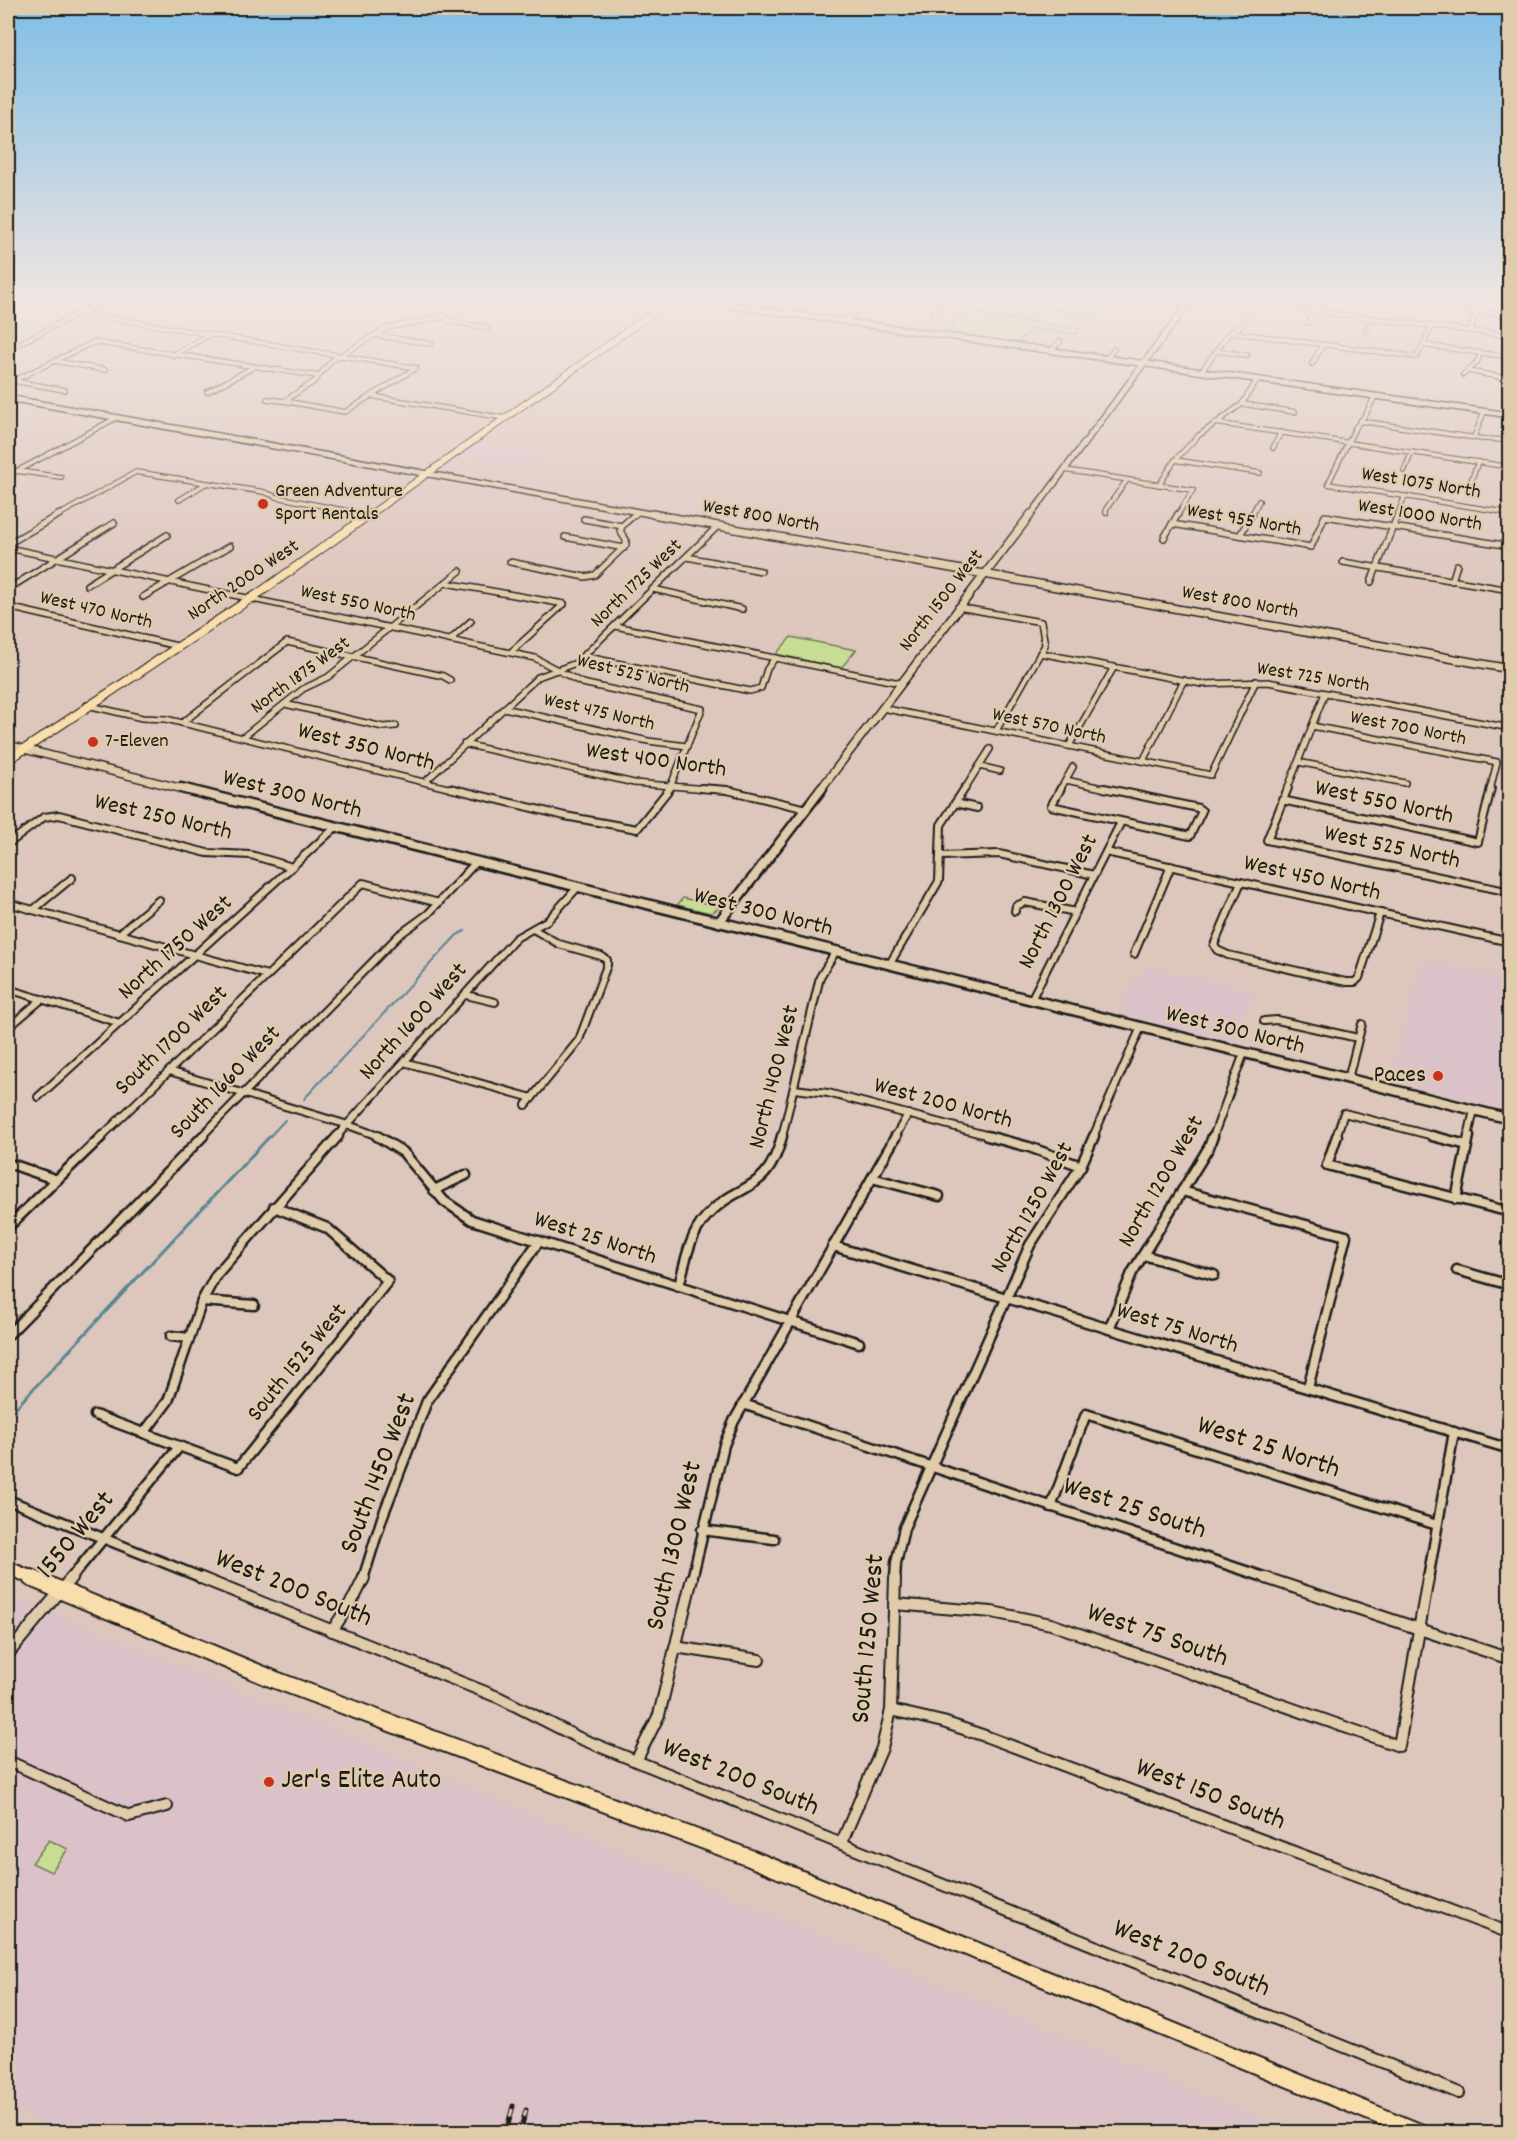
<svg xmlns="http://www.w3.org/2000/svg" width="1517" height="2140" viewBox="0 0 1517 2140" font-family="Dekko,sans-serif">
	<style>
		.built { fill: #dbc2c9 }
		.green { fill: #c7dd92; stroke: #727c57; stroke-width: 1.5 }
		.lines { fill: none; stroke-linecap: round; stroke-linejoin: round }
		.stream-far1 { stroke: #598693; stroke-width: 2 }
		.stream { stroke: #598693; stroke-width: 3 }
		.street-far4-casing { stroke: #1c1c1c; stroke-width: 6 }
		.street-far3-casing { stroke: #1c1c1c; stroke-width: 8 }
		.street-far2-casing { stroke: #1c1c1c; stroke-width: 10 }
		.street-far1-casing { stroke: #1c1c1c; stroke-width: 13 }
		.street-casing { stroke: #1c1c1c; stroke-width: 14 }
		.secondary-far2-casing { stroke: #1c1c1c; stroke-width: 8 }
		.secondary-far1-casing { stroke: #1c1c1c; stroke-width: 10 }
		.secondary-casing { stroke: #1c1c1c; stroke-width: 13 }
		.primary-far3-casing { stroke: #1c1c1c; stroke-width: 8 }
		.primary-far2-casing { stroke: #1c1c1c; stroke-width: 10 }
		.primary-far1-casing { stroke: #1c1c1c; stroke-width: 16 }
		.primary-casing { stroke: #1c1c1c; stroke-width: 20 }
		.street-far4 { stroke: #e0ccaa; stroke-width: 4 }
		.street-far3 { stroke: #e0ccaa; stroke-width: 5 }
		.street-far2 { stroke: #e0ccaa; stroke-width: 6 }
		.street-far1 { stroke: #e0ccaa; stroke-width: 8 }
		.street { stroke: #e0ccaa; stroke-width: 10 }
		.secondary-far2 { stroke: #e0ccaa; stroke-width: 5 }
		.secondary-far1 { stroke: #e0ccaa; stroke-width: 7 }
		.secondary { stroke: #e0ccaa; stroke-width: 8 }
		.primary-far3 { stroke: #f9deab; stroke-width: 6 }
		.primary-far2 { stroke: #f9deab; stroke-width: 8 }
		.primary-far1 { stroke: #f9deab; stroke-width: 12 }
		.primary { stroke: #f9deab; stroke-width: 16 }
		.rail-casing { stroke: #1c1c1c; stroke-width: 5 }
		.rail { stroke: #e0ccaa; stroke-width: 3; stroke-dasharray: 8; stroke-linecap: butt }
		.poi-dot { fill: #c8321e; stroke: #e0ccaa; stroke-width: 2 }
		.labels { text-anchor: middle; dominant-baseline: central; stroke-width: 4.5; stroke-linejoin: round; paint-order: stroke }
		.far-street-label { font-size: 20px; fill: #1c1c1c; stroke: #e0ccaa }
		.far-poi-label { font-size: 20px; fill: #1c1c1c; stroke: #e0ccaa; text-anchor: start }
		.street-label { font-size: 24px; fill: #1c1c1c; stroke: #e0ccaa }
		.poi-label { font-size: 24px; fill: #1c1c1c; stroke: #e0ccaa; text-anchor: end }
		.near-street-label { font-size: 28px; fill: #1c1c1c; stroke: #e0ccaa }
		.near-poi-label { font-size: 28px; fill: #1c1c1c; stroke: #e0ccaa; text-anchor: start }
	</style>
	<rect width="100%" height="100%" fill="#ddc6bc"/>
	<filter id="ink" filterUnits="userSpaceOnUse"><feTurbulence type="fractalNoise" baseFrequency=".0167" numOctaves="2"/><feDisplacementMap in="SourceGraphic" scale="12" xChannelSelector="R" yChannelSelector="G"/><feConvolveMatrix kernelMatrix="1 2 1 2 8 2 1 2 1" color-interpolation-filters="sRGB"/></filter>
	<g filter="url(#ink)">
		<g class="built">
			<path d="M 464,443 L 543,456 L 529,467 L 473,457 L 445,457 Z"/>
			<path d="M 1423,960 L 1509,979 L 1509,1110 L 1388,1079 Z"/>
			<path d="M 1146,967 L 1254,991 L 1233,1043 L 1119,1014 L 1134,978 L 1140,979 Z"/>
			<path d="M 8,1594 L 1291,2132 L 62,2132 L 8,2104 Z"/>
		</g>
		<g class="green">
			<path d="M 978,300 L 1066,300 L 1100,304 L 1092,314 L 1010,303 L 1001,313 L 986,311 L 981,315 L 1080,329 L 1076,334 L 1032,328 L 1017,344 L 943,334 Z"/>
			<path d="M 791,637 L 856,650 L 841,668 L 776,654 Z"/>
			<path d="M 683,898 L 721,907 L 711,913 L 677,905 Z"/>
			<path d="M 49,1840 L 68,1849 L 51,1872 L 32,1863 Z"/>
		</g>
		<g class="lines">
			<g class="stream-far1">
				<path d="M 304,1099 L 457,935 L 465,931"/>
				<path d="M 269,1137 L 285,1120"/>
			</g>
			<path class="stream" d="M 8,1416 L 270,1136"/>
			<g class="street-far4-casing">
				<g id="street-far4">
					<path d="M 435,300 L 430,306 L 449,321 L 488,328"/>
					<path d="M 933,300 L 945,301"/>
					<path d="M 1227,300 L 1510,336"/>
					<path d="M 1374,300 L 1510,315"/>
					<path d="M 495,304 L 499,300"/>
					<path d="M 79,313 L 416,368 L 345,412 L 284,401"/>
					<path d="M 788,313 L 805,300"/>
					<path d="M 932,314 L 945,301"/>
					<path d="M 845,321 L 870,300"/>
					<path d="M 1308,323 L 1322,300"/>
					<path d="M 1366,331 L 1372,318"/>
					<path d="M 1470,331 L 1477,311"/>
					<path d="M 1230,332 L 1417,357 L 1432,326"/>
					<path d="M 375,335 L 431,344"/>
					<path d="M 1423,345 L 1510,357"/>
					<path d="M 8,349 L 106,300"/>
					<path d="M 1051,351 L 1060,341"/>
					<path d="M 1217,351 L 1247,355"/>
					<path d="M 173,355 L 211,334"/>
					<path d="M 1107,358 L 1114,349"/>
					<path d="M 55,361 L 105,370"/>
					<path d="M 1312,364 L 1323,344"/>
					<path d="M 1468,371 L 1510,379"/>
					<path d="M 1201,372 L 1230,332 L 1240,327 L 1255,303"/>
					<path d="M 1463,375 L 1477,362 L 1481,353"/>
					<path d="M 8,380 L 65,390"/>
					<path d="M 13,381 L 94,342 L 318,376"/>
					<path d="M 207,392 L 254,367"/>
					<path d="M 371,396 L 505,418"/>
					<path d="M 1375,396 L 1366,414 L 1355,428 L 1328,484 L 1510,513"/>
					<path d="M 267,399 L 284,401 L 315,381 L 331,361 L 387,328 L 442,317"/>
					<path d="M 1242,404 L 1295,412"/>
					<path d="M 1360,421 L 1483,439 L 1510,440"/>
					<path d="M 1216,423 L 1510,467"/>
					<path d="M 1474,437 L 1484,412"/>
					<path d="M 1273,448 L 1281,432"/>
					<path d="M 1175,460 L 1260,473"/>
					<path d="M 1065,470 L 1193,490 L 1177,516"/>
					<path d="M 17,471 L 61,477"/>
					<path d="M 1404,471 L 1412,452"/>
					<path d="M 8,476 L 116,418"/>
					<path d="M 1471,481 L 1478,462"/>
					<path d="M 1159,485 L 1175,460 L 1198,436 L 1242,404 L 1257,380"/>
					<path d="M 179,500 L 205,484"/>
					<path d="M 1106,513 L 1106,509 L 1127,480"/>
					<path d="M 57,516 L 136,472 L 264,492 L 277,497 L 368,515"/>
					<path d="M 634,516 L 638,512"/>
					<path d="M 1251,516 L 1259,501"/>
					<path d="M 1397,516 L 1405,496"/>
				</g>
			</g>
			<g class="street-far3-casing">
				<g id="street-far3">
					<path d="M 364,514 L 368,515"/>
					<path d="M 584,519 L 622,526"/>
					<path d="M 1172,524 L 1311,547 L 1325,516 L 1510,546"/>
					<path d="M 1240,535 L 1252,514"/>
					<path d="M 565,537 L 624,548"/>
					<path d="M 1164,538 L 1178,514"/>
					<path d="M 8,544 L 60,514"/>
					<path d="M 8,548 L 535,658 L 582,683 L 702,709 L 669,790"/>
					<path d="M 687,557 L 761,571"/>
					<path d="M 510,562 L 585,577 L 595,575 L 626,545 L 626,540 L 620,531 L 623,525 L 635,514"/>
					<path d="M 1343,562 L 1510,590"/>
					<path d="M 1452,581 L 1457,565"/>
					<path d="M 1371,582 L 1398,514"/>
					<path d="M 446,583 L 564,604"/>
					<path d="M 87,585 L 167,535"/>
					<path d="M 8,589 L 114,523"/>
					<path d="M 653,589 L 742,609"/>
					<path d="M 143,597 L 230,546"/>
					<path d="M 8,607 L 177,646"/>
					<path d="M 958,607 L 1041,622 L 1045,645 L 996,731"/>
					<path d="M 615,626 L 900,683"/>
					<path d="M 450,640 L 471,621"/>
					<path d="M 511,652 L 564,604"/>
					<path d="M 1040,653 L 1202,684 L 1268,682 L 1510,728"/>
					<path d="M 583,656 L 750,691 L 761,688 L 767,669 L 775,658"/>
					<path d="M 285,704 L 383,727 L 396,726"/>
					<path d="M 87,705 L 142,718 L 166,719 L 456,790"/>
					<path d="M 504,708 L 648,741 L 687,746"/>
					<path d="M 882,708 L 1211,775 L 1256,681"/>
					<path d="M 182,723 L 287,642 L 443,676 L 450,680"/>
					<path d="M 1312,726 L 1497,762 L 1490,790"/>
					<path d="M 243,737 L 303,689 L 328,677 L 460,571"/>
					<path d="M 464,744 L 634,783 L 720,790"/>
					<path d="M 1069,746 L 1114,667"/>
					<path d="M 1143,761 L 1184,680"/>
					<path d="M 1298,762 L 1405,783"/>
					<path d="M 979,766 L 1000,771"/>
					<path d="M 427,780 L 538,677 L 576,663 L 718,526"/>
					<path d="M 1066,780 L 1111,790"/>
					<path d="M 964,790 L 990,749"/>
					<path d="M 1060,790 L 1073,767"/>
					<path d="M 1287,790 L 1325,693"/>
				</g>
			</g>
			<g class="street-far2-casing">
				<g id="street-far2">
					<path d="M 450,788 L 565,816 L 637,829 L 670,788"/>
					<path d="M 701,788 L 727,790 L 807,809"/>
					<path d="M 1061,788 L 1051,806 L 1190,836 L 1202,811 L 1198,808 L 1104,788"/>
					<path d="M 1288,788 L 1267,840 L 1510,892"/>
					<path d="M 1282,800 L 1478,842 L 1491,788"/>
					<path d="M 955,803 L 977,808"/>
					<path d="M 8,844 L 44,817 L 59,815 L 207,853 L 251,855 L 292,867"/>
					<path d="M 1106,852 L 1510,942"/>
					<path d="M 941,856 L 999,854 L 1094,875"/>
					<path d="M 1241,882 L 1214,945 L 1217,950 L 1228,955 L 1346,982 L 1355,982 L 1359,978 L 1380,913"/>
					<path d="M 8,903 L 267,975"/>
					<path d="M 33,910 L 72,878"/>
					<path d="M 1015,911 L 1016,906 L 1025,902 L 1076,912"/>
					<path d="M 119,934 L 159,900"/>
					<path d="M 1134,954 L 1171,866"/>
					<path d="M 889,965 L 939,881 L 941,825 L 965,788"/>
					<path d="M 8,989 L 120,1023"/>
					<path d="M 466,995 L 495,1002"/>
					<path d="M 1031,1000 L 1121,822"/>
					<path d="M 1264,1021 L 1277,1020 L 1358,1038"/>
					<path d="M 8,1028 L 42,999"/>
					<path d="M 404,1062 L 532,1098"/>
					<path d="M 169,1071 L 348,1125 L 381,1137"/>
					<path d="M 1348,1079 L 1362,1024"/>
					<path d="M 794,1089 L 828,1093 L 993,1137"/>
					<path d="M 38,1097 L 337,826"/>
					<path d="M 526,1105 L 579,1040 L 607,965 L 607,960 L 601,956 L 559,944 L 533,929"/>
					<path d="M 101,1137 L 363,883 L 439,903"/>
					<path d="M 201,1137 L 399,935 L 428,914 L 477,861"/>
					<path d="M 336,1137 L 516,938 L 548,920 L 578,887"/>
					<path d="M 782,1137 L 820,977 L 836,951"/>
					<path d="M 895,1137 L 908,1114"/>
					<path d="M 1093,1137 L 1141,1027"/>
					<path d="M 1213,1137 L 1244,1053"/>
					<path d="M 1336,1137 L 1344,1113 L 1437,1137"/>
					<path d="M 1468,1137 L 1474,1110"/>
				</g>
			</g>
			<g class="street-far1-casing">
				<g id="street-far1">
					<path d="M 377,1136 L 403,1152 L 444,1201 L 472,1220 L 859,1343"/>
					<path d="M 987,1136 L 1029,1147 L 1081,1166"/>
					<path d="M 1337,1136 L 1327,1165 L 1510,1212"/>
					<path d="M 1432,1136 L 1467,1145"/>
					<path d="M 14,1165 L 57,1180"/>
					<path d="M 872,1178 L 939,1196"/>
					<path d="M 434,1190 L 466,1175"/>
					<path d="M 1182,1191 L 1346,1236 L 1308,1388"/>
					<path d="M 1456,1199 L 1469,1136"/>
					<path d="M 8,1227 L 102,1136"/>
					<path d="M 833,1246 L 1510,1449"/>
					<path d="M 1143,1255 L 1214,1275"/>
					<path d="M 1457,1270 L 1510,1285"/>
					<path d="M 679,1286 C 685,1263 689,1236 706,1217 C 738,1180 767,1197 782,1136"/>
					<path d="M 202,1301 L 254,1305"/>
					<path d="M 1109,1329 L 1132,1273 L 1209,1147 L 1213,1136"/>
					<path d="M 8,1335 L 203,1136"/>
					<path d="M 171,1336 L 189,1338"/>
					<path d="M 743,1404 L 1270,1579"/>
					<path d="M 95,1415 L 238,1468 L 388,1281 L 327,1228 L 274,1207"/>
					<path d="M 144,1433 L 168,1401 L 202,1301 L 216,1275 L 338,1136"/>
					<path d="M 8,1500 L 205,1579"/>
					<path d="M 1051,1507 L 1086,1414 L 1437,1525"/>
					<path d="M 702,1530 L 774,1539"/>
					<path d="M 70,1579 L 179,1447"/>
					<path d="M 363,1579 L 382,1518 L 427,1401 L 539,1241"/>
					<path d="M 692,1579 L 724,1445 L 734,1421 L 896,1136"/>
					<path d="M 895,1579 L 896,1563 L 904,1528 L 1030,1245 L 1081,1166 L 1094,1136"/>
					<path d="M 1428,1579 L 1454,1432"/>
				</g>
			</g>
			<g class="street-casing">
				<g id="street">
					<path d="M 201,1578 L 500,1698 L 579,1738 L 1459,2093"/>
					<path d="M 1266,1578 L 1510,1659"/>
					<path d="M 894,1604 L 992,1612 L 1051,1624 L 1399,1746 L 1428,1578"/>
					<path d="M 332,1631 L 355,1596 L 364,1578"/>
					<path d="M 675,1647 L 759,1660"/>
					<path d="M 8,1654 L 71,1578"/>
					<path d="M 891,1710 L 943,1722 L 985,1736 L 1510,1933"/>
					<path d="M 8,1761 L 129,1816 L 167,1806"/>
					<path d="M 636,1761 L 659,1715 L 692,1578"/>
					<path d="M 841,1844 L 882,1748 L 891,1710 L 895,1578"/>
				</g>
			</g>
			<g class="secondary-far2-casing">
				<g id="secondary-far2">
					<path d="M 691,300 L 1510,415"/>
					<path d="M 8,398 L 661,516"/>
					<path d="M 1030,516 L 1191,300"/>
				</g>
			</g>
			<g class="secondary-far1-casing">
				<g id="secondary-far1">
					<path d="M 652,514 L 1510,669"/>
					<path d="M 8,745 L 187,790"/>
					<path d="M 820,790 L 1031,514"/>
				</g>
			</g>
			<g class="secondary-casing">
				<g id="secondary">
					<path d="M 181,788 L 1510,1119"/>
					<path d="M 719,922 L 822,788"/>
				</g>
			</g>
			<g class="primary-far3-casing">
				<path id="primary-far3" d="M 368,516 L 671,300"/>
			</g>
			<g class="primary-far2-casing">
				<path id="primary-far2" d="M 8,760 L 262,591 L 370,514"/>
			</g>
			<g class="primary-far1-casing">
				<path id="primary-far1" d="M 8,1568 L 35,1579"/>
			</g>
			<g class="primary-casing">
				<path id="primary" d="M 31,1578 L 273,1679 L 750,1858 L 1419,2132"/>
			</g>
			<use href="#street-far4" class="street-far4"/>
			<use href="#street-far3" class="street-far3"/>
			<use href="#street-far2" class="street-far2"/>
			<use href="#street-far1" class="street-far1"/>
			<use href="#street" class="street"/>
			<use href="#secondary-far2" class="secondary-far2"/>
			<use href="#secondary-far1" class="secondary-far1"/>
			<use href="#secondary" class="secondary"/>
			<use href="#primary-far3" class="primary-far3"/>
			<use href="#primary-far2" class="primary-far2"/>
			<use href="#primary-far1" class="primary-far1"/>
			<use href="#primary" class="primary"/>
			<g class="rail-casing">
				<g id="rail">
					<path d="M 506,2132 L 513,2106"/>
					<path d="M 520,2132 L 526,2110"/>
				</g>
			</g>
			<use href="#rail" class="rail"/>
		</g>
	</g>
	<linearGradient id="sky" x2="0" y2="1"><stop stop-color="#7fbee6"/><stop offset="0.5" stop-color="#f0e5e1"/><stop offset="1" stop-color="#f0e5e1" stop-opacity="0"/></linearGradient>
	<rect width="1517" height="599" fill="url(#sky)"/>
	<g class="poi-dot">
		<circle cx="263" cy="504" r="6"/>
		<circle cx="93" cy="742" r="6"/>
		<circle cx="1438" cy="1076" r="6"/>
		<circle cx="269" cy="1782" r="6"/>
	</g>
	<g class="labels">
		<g class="far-street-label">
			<text transform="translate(1421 484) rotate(9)">West 1075 North</text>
			<text transform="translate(1420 516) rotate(9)">West 1000 North</text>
			<text transform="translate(761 517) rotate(10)">West 800 North</text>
			<text transform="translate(1244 521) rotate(10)">West 955 North</text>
			<text transform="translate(244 581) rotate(-34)">North 2000 West</text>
			<text transform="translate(637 584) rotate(-44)">North 1725 West</text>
			<text transform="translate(942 601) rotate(-52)">North 1500 West</text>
			<text transform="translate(1240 603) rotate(10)">West 800 North</text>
			<text transform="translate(358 604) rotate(12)">West 550 North</text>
			<text transform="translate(96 611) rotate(13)">West 470 North</text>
			<text transform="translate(633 675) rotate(14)">West 525 North</text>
			<text transform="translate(301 676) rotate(-36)">North 1875 West</text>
			<text transform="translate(1313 678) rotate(9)">West 725 North</text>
			<text transform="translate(599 713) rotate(13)">West 475 North</text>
			<text transform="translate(1049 727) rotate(12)">West 570 North</text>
			<text transform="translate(1408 729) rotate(11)">West 700 North</text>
		</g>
		<g class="far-poi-label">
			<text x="275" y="492">Green Adventure<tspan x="275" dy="23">Sport Rentals</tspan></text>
			<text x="105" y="742">7-Eleven</text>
		</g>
		<g class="street-label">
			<text transform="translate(366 748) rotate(14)">West 350 North</text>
			<text transform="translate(656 761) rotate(8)">West 400 North</text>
			<text transform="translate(292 795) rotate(14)">West 300 North</text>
			<text transform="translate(1384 803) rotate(12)">West 550 North</text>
			<text transform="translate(163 818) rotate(13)">West 250 North</text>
			<text transform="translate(1392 848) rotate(12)">West 525 North</text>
			<text transform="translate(1312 879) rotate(13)">West 450 North</text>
			<text transform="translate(1059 902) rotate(-63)">North 1300 West</text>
			<text transform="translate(763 913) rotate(14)">West 300 North</text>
			<text transform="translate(176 948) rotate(-42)">North 1750 West</text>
			<text transform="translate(414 1022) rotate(-48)">North 1600 West</text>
			<text transform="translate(1235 1031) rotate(14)">West 300 North</text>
			<text transform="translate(172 1041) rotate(-44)">South 1700 West</text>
			<text transform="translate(775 1077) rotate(-76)">North 1400 West</text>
			<text transform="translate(226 1083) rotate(-46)">South 1660 West</text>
			<text transform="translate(943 1104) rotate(15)">West 200 North</text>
			<text transform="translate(1162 1182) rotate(-60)">North 1200 West</text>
			<text transform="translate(1033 1208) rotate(-61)">North 1250 West</text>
			<text transform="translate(595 1239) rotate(18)">West 25 North</text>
			<text transform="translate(1177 1329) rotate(17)">West 75 North</text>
			<text transform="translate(298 1363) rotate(-51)">South 1525 West</text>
		</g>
		<g class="poi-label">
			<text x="1426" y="1076">Paces</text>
		</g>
		<g class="near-street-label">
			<text transform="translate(1268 1449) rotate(18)">West 25 North</text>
			<text transform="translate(380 1474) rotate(-69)">South 1450 West</text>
			<text transform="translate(1134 1510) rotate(18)">West 25 South</text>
			<text transform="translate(77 1536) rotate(-50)">1550 West</text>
			<text transform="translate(676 1546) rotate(-77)">South 1300 West</text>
			<text transform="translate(293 1590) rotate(22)">West 200 South</text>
			<text transform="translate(1157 1637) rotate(19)">West 75 South</text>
			<text transform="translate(870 1639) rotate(-85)">South 1250 West</text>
			<text transform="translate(740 1779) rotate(22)">West 200 South</text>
			<text transform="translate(1210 1796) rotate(21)">West 150 South</text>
			<text transform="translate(1191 1960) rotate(22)">West 200 South</text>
		</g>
		<g class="near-poi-label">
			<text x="281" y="1782">Jer's Elite Auto</text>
		</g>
	</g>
	<rect width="1517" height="2140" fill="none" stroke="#e0ccaa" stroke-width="30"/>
	<rect x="15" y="15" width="1487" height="2110" fill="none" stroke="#1c1c1c" stroke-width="2" filter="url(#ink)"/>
</svg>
